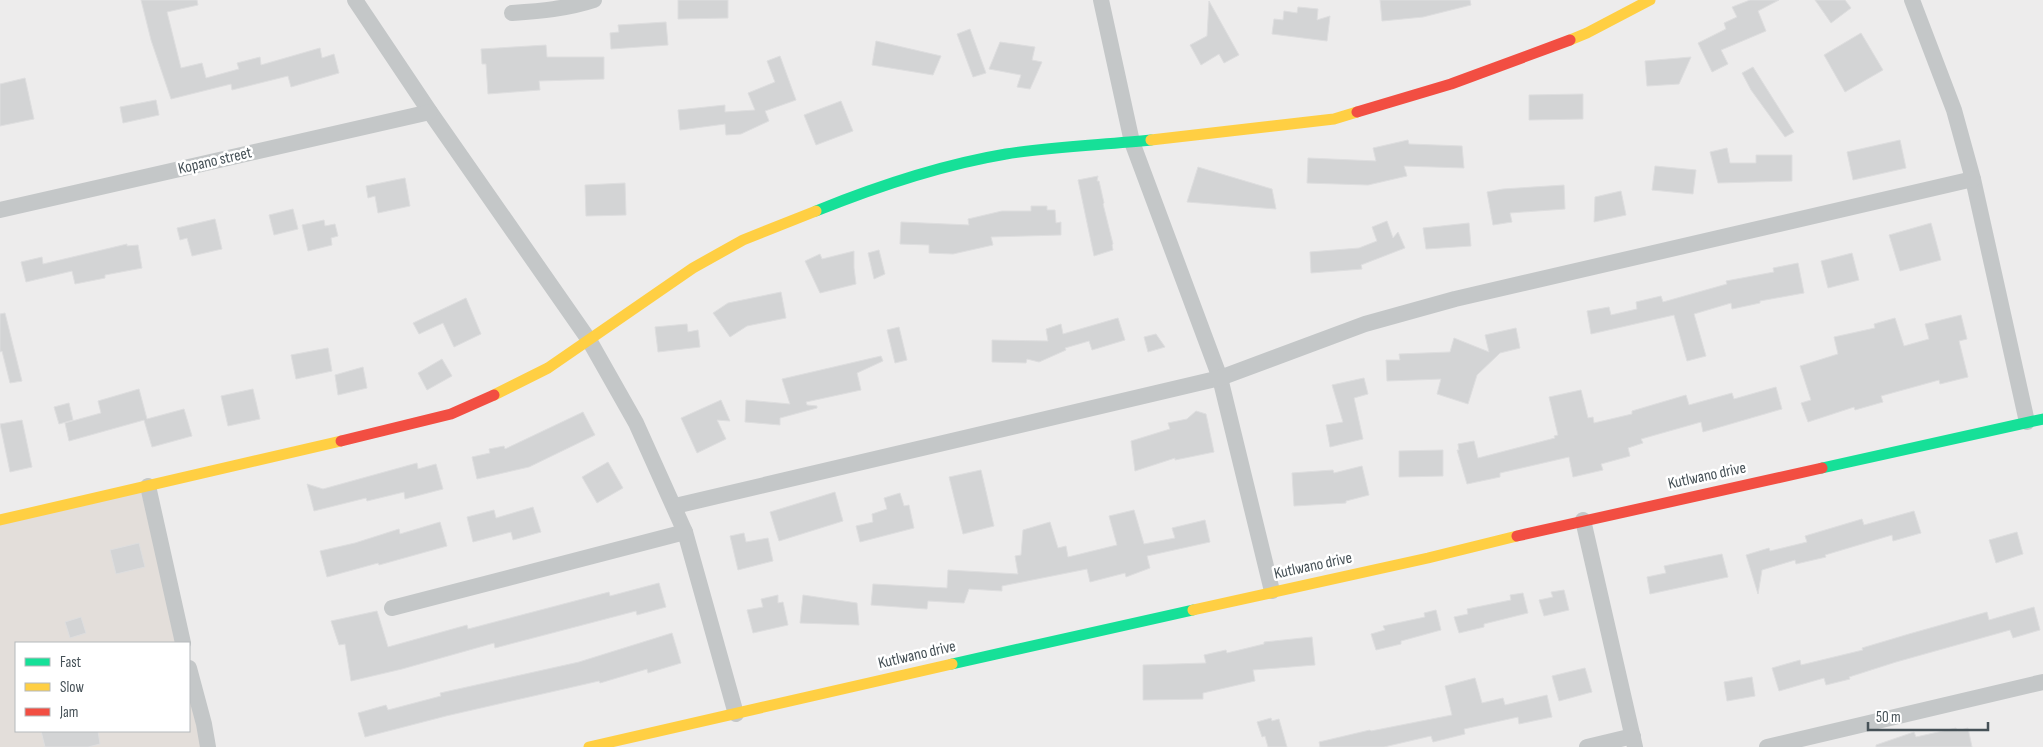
<svg xmlns="http://www.w3.org/2000/svg" width="2043" height="747" viewBox="0 0 2043 747" font-family="'Sofia Sans Condensed',sans-serif">
	<style>
		.commercial { fill: #e3deda }
		.building { fill: #d3d4d5; stroke: #dededf }
		.lines { fill: none; stroke-linecap: round; stroke-linejoin: round }
		.street { stroke: #c4c7c8; stroke-width: 16 }
		.fast { stroke: #16e098; stroke-width: 11 }
		.slow { stroke: #ffcf43; stroke-width: 11 }
		.jam { stroke: #f24e42; stroke-width: 11 }
		.labels { text-anchor: middle; dominant-baseline: central; stroke-width: 5; stroke-linejoin: round; paint-order: stroke }
		.street-label { font-size: 16px; fill: #465157; stroke: #fff }
	</style>
	<rect width="100%" height="100%" fill="#edecec"/>
	<path class="commercial" d="M 148,486 L 183,643 L 16,643 L 16,731 L 189,731 L 189,672 L 205,747 L 0,747 L 0,520 Z"/>
	<g class="building">
		<path d="M 141,0 L 197,0 L 198,5 L 167,12 L 181,68 L 202,63 L 206,78 L 239,69 L 237,63 L 260,57 L 261,65 L 320,48 L 322,58 L 334,54 L 339,73 L 291,87 L 288,76 L 232,90 L 231,84 L 171,99 L 151,40 Z"/>
		<path d="M 678,0 L 728,0 L 728,18 L 678,19 Z"/>
		<path d="M 1380,0 L 1470,0 L 1471,5 L 1423,17 L 1382,21 Z"/>
		<path d="M 1750,0 L 1779,0 L 1758,11 L 1766,31 L 1721,50 L 1728,64 L 1712,72 L 1698,43 L 1726,29 L 1724,23 L 1737,17 L 1732,7 Z"/>
		<path d="M 1815,0 L 1845,0 L 1851,8 L 1831,23 Z"/>
		<path d="M 1209,1 L 1239,55 L 1224,63 L 1219,54 L 1201,65 L 1190,45 L 1207,36 Z"/>
		<path d="M 1298,7 L 1318,9 L 1317,20 L 1330,16 L 1327,41 L 1272,34 L 1274,19 L 1283,20 L 1284,11 L 1297,13 Z"/>
		<path d="M 666,22 L 668,45 L 611,49 L 610,33 L 619,32 L 618,25 Z"/>
		<path d="M 970,29 L 986,73 L 973,77 L 957,34 Z"/>
		<path d="M 1861,33 L 1883,70 L 1845,92 L 1824,55 Z"/>
		<path d="M 876,41 L 941,56 L 933,75 L 872,65 Z"/>
		<path d="M 1000,42 L 1035,47 L 1032,60 L 1042,62 L 1030,89 L 1017,87 L 1021,75 L 989,69 Z"/>
		<path d="M 546,45 L 547,57 L 604,57 L 604,79 L 539,81 L 540,90 L 488,94 L 486,64 L 482,64 L 481,49 Z"/>
		<path d="M 780,56 L 796,100 L 765,111 L 769,121 L 741,134 L 726,135 L 725,124 L 680,130 L 678,110 L 725,105 L 725,112 L 755,110 L 748,93 L 775,82 L 767,61 Z"/>
		<path d="M 1691,57 L 1679,84 L 1647,86 L 1645,61 Z"/>
		<path d="M 1753,67 L 1794,132 L 1785,137 L 1751,90 L 1742,73 Z"/>
		<path d="M 25,78 L 34,119 L 0,126 L 0,84 Z"/>
		<path d="M 1583,94 L 1583,119 L 1529,120 L 1529,95 Z"/>
		<path d="M 156,100 L 159,115 L 123,123 L 120,107 Z"/>
		<path d="M 841,101 L 853,131 L 816,145 L 804,115 Z"/>
		<path d="M 1408,140 L 1409,144 L 1462,146 L 1464,168 L 1404,166 L 1407,176 L 1368,185 L 1307,183 L 1308,158 L 1376,161 L 1373,148 Z"/>
		<path d="M 1900,140 L 1906,168 L 1853,180 L 1847,152 Z"/>
		<path d="M 1727,148 L 1730,163 L 1756,163 L 1756,155 L 1792,155 L 1792,181 L 1718,183 L 1710,152 Z"/>
		<path d="M 1655,166 L 1696,170 L 1693,194 L 1652,190 Z"/>
		<path d="M 1198,167 L 1272,189 L 1276,209 L 1187,202 Z"/>
		<path d="M 1098,176 L 1097,181 L 1099,181 L 1104,203 L 1103,204 L 1113,244 L 1112,245 L 1113,250 L 1094,256 L 1078,180 Z"/>
		<path d="M 405,178 L 410,206 L 378,213 L 375,196 L 368,198 L 366,186 Z"/>
		<path d="M 625,183 L 626,215 L 586,216 L 585,185 Z"/>
		<path d="M 1564,185 L 1565,209 L 1510,213 L 1512,222 L 1493,225 L 1487,192 L 1503,189 Z"/>
		<path d="M 1621,191 L 1626,215 L 1594,222 L 1595,197 Z"/>
		<path d="M 1031,206 L 1047,206 L 1047,210 L 1055,210 L 1056,223 L 1061,222 L 1061,235 L 991,237 L 993,245 L 953,254 L 929,253 L 929,245 L 900,244 L 901,222 L 969,225 L 968,219 L 1002,211 L 1031,211 Z"/>
		<path d="M 293,209 L 298,229 L 274,235 L 269,215 Z"/>
		<path d="M 215,219 L 222,249 L 192,256 L 187,238 L 180,240 L 177,228 Z"/>
		<path d="M 324,220 L 325,226 L 335,224 L 338,236 L 331,238 L 332,245 L 308,251 L 302,225 Z"/>
		<path d="M 1387,221 L 1393,238 L 1398,232 L 1405,248 L 1361,265 L 1362,269 L 1311,273 L 1310,252 L 1359,248 L 1377,241 L 1372,227 Z"/>
		<path d="M 1469,223 L 1471,246 L 1426,249 L 1423,228 Z"/>
		<path d="M 1931,223 L 1941,260 L 1900,271 L 1889,235 Z"/>
		<path d="M 127,244 L 127,246 L 138,245 L 142,268 L 105,275 L 105,278 L 75,284 L 72,271 L 26,282 L 21,262 L 42,257 L 43,264 Z"/>
		<path d="M 879,250 L 885,274 L 874,279 L 868,253 Z"/>
		<path d="M 854,251 L 854,268 L 856,284 L 820,293 L 805,261 L 820,254 L 822,259 Z"/>
		<path d="M 1852,253 L 1859,280 L 1828,288 L 1821,261 Z"/>
		<path d="M 1798,263 L 1804,293 L 1760,301 L 1760,303 L 1732,309 L 1731,303 L 1694,314 L 1706,356 L 1687,361 L 1674,315 L 1591,334 L 1587,311 L 1609,307 L 1611,315 L 1637,309 L 1636,302 L 1661,296 L 1663,302 L 1727,284 L 1726,281 L 1774,272 L 1773,268 Z"/>
		<path d="M 781,292 L 786,318 L 747,326 L 730,337 L 713,313 L 728,303 Z"/>
		<path d="M 466,298 L 481,334 L 454,347 L 443,323 L 419,334 L 413,323 Z"/>
		<path d="M 5,313 L 22,381 L 10,383 L 2,351 L 0,352 L 0,314 Z"/>
		<path d="M 1961,315 L 1967,339 L 1959,341 L 1968,377 L 1940,384 L 1939,380 L 1881,396 L 1883,402 L 1855,410 L 1854,407 L 1808,422 L 1801,403 L 1811,400 L 1800,366 L 1838,354 L 1834,337 L 1875,328 L 1874,324 L 1895,318 L 1904,346 L 1929,339 L 1925,324 Z"/>
		<path d="M 1118,318 L 1125,340 L 1092,350 L 1089,341 L 1065,348 L 1066,350 L 1039,362 L 1027,359 L 1026,363 L 992,362 L 992,340 L 1048,341 L 1046,329 L 1061,324 L 1063,334 Z"/>
		<path d="M 687,324 L 688,332 L 698,330 L 700,347 L 658,352 L 655,327 Z"/>
		<path d="M 899,327 L 907,360 L 895,363 L 887,330 Z"/>
		<path d="M 1516,328 L 1520,348 L 1500,353 L 1477,375 L 1468,404 L 1437,394 L 1441,379 L 1387,381 L 1386,360 L 1400,360 L 1399,354 L 1450,352 L 1454,338 L 1489,352 L 1485,335 Z"/>
		<path d="M 1156,334 L 1165,347 L 1148,352 L 1144,337 Z"/>
		<path d="M 328,348 L 332,371 L 296,379 L 291,355 Z"/>
		<path d="M 881,356 L 883,361 L 857,373 L 861,390 L 806,402 L 807,405 L 817,406 L 817,408 L 780,418 L 780,425 L 745,422 L 746,400 L 790,404 L 782,379 Z"/>
		<path d="M 442,359 L 452,376 L 427,390 L 418,373 Z"/>
		<path d="M 363,367 L 367,388 L 338,395 L 335,375 Z"/>
		<path d="M 1364,378 L 1368,394 L 1354,398 L 1363,439 L 1330,447 L 1326,425 L 1343,422 L 1332,385 Z"/>
		<path d="M 1776,387 L 1782,409 L 1703,432 L 1701,422 L 1641,439 L 1643,443 L 1628,448 L 1630,456 L 1601,464 L 1603,470 L 1573,477 L 1569,457 L 1500,473 L 1500,477 L 1467,484 L 1457,450 L 1459,450 L 1458,444 L 1474,441 L 1478,458 L 1555,438 L 1554,436 L 1558,435 L 1549,397 L 1581,390 L 1588,418 L 1593,417 L 1594,423 L 1632,414 L 1632,411 L 1686,395 L 1689,405 L 1732,393 L 1734,399 Z"/>
		<path d="M 139,389 L 147,419 L 184,409 L 192,436 L 152,447 L 144,420 L 69,441 L 65,423 L 101,413 L 98,401 Z"/>
		<path d="M 253,389 L 260,419 L 228,426 L 221,396 Z"/>
		<path d="M 721,400 L 730,421 L 717,420 L 726,439 L 697,453 L 681,418 Z"/>
		<path d="M 69,403 L 73,420 L 59,424 L 54,407 Z"/>
		<path d="M 1196,411 L 1206,414 L 1214,452 L 1175,460 L 1175,458 L 1135,471 L 1131,441 L 1170,429 L 1168,423 L 1187,419 Z"/>
		<path d="M 583,412 L 595,435 L 529,467 L 477,479 L 472,457 L 490,453 L 489,449 L 504,446 L 505,449 Z"/>
		<path d="M 22,420 L 32,467 L 10,472 L 0,424 Z"/>
		<path d="M 1443,450 L 1443,476 L 1399,477 L 1399,451 Z"/>
		<path d="M 608,462 L 623,488 L 597,503 L 582,477 Z"/>
		<path d="M 417,463 L 418,469 L 436,464 L 443,489 L 405,499 L 404,492 L 367,501 L 366,498 L 314,511 L 307,484 L 323,489 Z"/>
		<path d="M 1362,466 L 1369,495 L 1346,501 L 1346,503 L 1294,506 L 1292,473 L 1333,470 L 1334,473 Z"/>
		<path d="M 981,470 L 994,526 L 963,534 L 949,477 Z"/>
		<path d="M 835,492 L 843,521 L 779,541 L 770,512 Z"/>
		<path d="M 900,493 L 904,506 L 909,505 L 914,528 L 860,542 L 856,526 L 873,522 L 872,514 L 887,509 L 884,498 Z"/>
		<path d="M 533,507 L 541,532 L 513,540 L 511,532 L 473,542 L 467,517 L 494,510 L 496,518 Z"/>
		<path d="M 1134,510 L 1144,544 L 1175,538 L 1172,528 L 1205,520 L 1210,542 L 1147,556 L 1150,568 L 1126,577 L 1125,573 L 1090,582 L 1087,569 L 1002,586 L 1002,591 L 969,589 L 964,603 L 928,601 L 927,609 L 871,605 L 873,584 L 947,588 L 948,570 L 1018,574 L 1015,556 L 1021,555 L 1023,530 L 1050,522 L 1058,548 L 1066,546 L 1068,557 L 1117,545 L 1109,516 Z"/>
		<path d="M 1914,511 L 1921,533 L 1893,541 L 1892,535 L 1825,555 L 1826,557 L 1796,564 L 1795,560 L 1762,570 L 1758,594 L 1746,555 L 1769,548 L 1770,551 L 1807,542 L 1805,536 L 1862,519 L 1864,525 Z"/>
		<path d="M 440,522 L 447,546 L 379,565 L 378,563 L 327,577 L 320,551 L 355,543 L 399,529 L 400,534 Z"/>
		<path d="M 2017,532 L 2023,554 L 1996,563 L 1989,540 Z"/>
		<path d="M 744,533 L 746,542 L 768,538 L 773,561 L 738,570 L 730,536 Z"/>
		<path d="M 139,543 L 145,567 L 116,574 L 110,550 Z"/>
		<path d="M 1722,554 L 1728,577 L 1650,594 L 1647,577 L 1666,573 L 1664,566 Z"/>
		<path d="M 659,583 L 666,607 L 637,615 L 636,611 L 495,648 L 494,643 L 402,669 L 351,681 L 345,644 L 339,645 L 331,621 L 377,611 L 388,647 L 467,625 L 468,629 L 609,592 L 610,596 Z"/>
		<path d="M 1564,590 L 1569,610 L 1544,616 L 1539,600 L 1553,597 L 1551,592 Z"/>
		<path d="M 1523,593 L 1528,613 L 1484,624 L 1484,627 L 1459,633 L 1454,617 L 1468,614 L 1467,609 L 1511,600 L 1510,595 Z"/>
		<path d="M 778,595 L 778,603 L 783,602 L 788,625 L 753,633 L 747,610 L 763,607 L 761,599 Z"/>
		<path d="M 803,595 L 857,603 L 859,625 L 800,623 Z"/>
		<path d="M 2034,607 L 2040,630 L 2013,638 L 2010,630 L 1896,662 L 1849,677 L 1850,679 L 1826,685 L 1824,678 L 1779,691 L 1772,668 L 1800,660 L 1801,665 L 1863,650 L 1862,648 L 1909,634 L 1987,612 L 1989,620 Z"/>
		<path d="M 1436,610 L 1441,630 L 1401,641 L 1401,644 L 1376,650 L 1371,634 L 1385,630 L 1383,626 L 1425,617 L 1424,613 Z"/>
		<path d="M 81,617 L 86,633 L 70,638 L 65,622 Z"/>
		<path d="M 672,633 L 681,663 L 648,673 L 647,669 L 600,683 L 599,681 L 446,716 L 365,737 L 358,713 L 386,705 L 388,710 L 441,696 L 440,693 L 579,662 Z"/>
		<path d="M 1312,637 L 1315,665 L 1253,670 L 1255,681 L 1203,693 L 1203,699 L 1143,700 L 1143,665 L 1206,663 L 1204,655 L 1226,650 L 1227,653 L 1264,644 L 1264,642 Z"/>
		<path d="M 1585,668 L 1592,692 L 1559,701 L 1552,676 Z"/>
		<path d="M 1752,677 L 1755,696 L 1727,701 L 1724,682 Z"/>
		<path d="M 1475,678 L 1482,703 L 1503,698 L 1505,705 L 1547,695 L 1552,717 L 1519,724 L 1518,717 L 1464,729 L 1465,734 L 1433,742 L 1431,736 L 1384,747 L 1320,747 L 1319,742 L 1370,730 L 1371,731 L 1452,715 L 1445,686 Z"/>
		<path d="M 1271,718 L 1272,721 L 1279,719 L 1287,747 L 1268,747 L 1265,736 L 1262,737 L 1257,722 Z"/>
		<path d="M 1956,728 L 1957,731 L 1968,728 L 1972,747 L 1876,747 L 1876,745 L 1914,732 L 1916,737 Z"/>
		<path d="M 41,731 L 98,731 L 100,744 L 88,747 L 45,747 Z"/>
	</g>
	<g class="lines">
		<g class="street">
			<path d="M 355,0 L 430,112 L 589,340 L 636,423 L 685,532 L 736,714"/>
			<path d="M 1101,0 L 1132,142 L 1220,378 L 1272,591"/>
			<path d="M 1912,0 L 1954,110 L 1973,179 L 2027,422"/>
			<path d="M 512,13 C 540,11 567,9 594,0"/>
			<path d="M 0,210 L 430,112"/>
			<path d="M 148,486 L 183,643"/>
			<path d="M 675,506 L 1220,378 L 1365,324 L 1455,299 L 1973,179"/>
			<path d="M 1583,520 L 1635,747"/>
			<path d="M 392,608 L 685,532"/>
			<path d="M 189,668 L 204,724 L 208,747"/>
			<path d="M 1587,747 L 1633,736"/>
			<path d="M 1767,747 L 2043,682"/>
		</g>
		<g class="fast">
			<path d="M 816,211 C 878,186 940,165 1006,154 C 1054,146 1103,145 1151,140"/>
			<path d="M 1822,468 L 2043,419"/>
			<path d="M 952,664 L 1193,610"/>
		</g>
		<g class="slow">
			<path d="M 1570,40 L 1587,33 L 1650,0"/>
			<path d="M 1151,140 L 1334,119 L 1357,112"/>
			<path d="M 494,395 L 548,368 L 693,268 L 743,240 L 816,211"/>
			<path d="M 0,520 L 341,441"/>
			<path d="M 1193,610 L 1428,558 L 1517,536"/>
			<path d="M 589,747 L 952,664"/>
		</g>
		<g class="jam">
			<path d="M 1357,112 L 1451,84 L 1570,40"/>
			<path d="M 341,441 L 451,414 L 494,395"/>
			<path d="M 1517,536 L 1822,468"/>
		</g>
	</g>
	<g class="labels">
		<g class="street-label">
			<text transform="translate(215 161) rotate(-13)">Kopano street</text>
			<text transform="translate(1707 476) rotate(-12)">Kutlwano drive</text>
			<text transform="translate(1313 566) rotate(-12)">Kutlwano drive</text>
			<text transform="translate(917 655) rotate(-13)">Kutlwano drive</text>
		</g>
	</g>
	<rect x="15" y="642" width="175" height="90" fill="#ffffff" stroke="#b5b9bc"/>
	<rect x="25" y="658" width="25" height="8" fill="#16e098" stroke="#b5b9bc"/>
	<text x="60" y="667" font-size="15" fill="#465157">Fast</text>
	<rect x="25" y="683" width="25" height="8" fill="#ffcf43" stroke="#b5b9bc"/>
	<text x="60" y="692" font-size="15" fill="#465157">Slow</text>
	<rect x="25" y="708" width="25" height="8" fill="#f24e42" stroke="#b5b9bc"/>
	<text x="60" y="717" font-size="15" fill="#465157">Jam</text>
	<path d="M1868 722v8h120v-8" fill="none" stroke="#465157" stroke-width="2.5"/>
	<text x="1876" y="722" font-size="15" fill="#465157" stroke="#ffffff" stroke-width="4" paint-order="stroke">50 m</text>
</svg>
